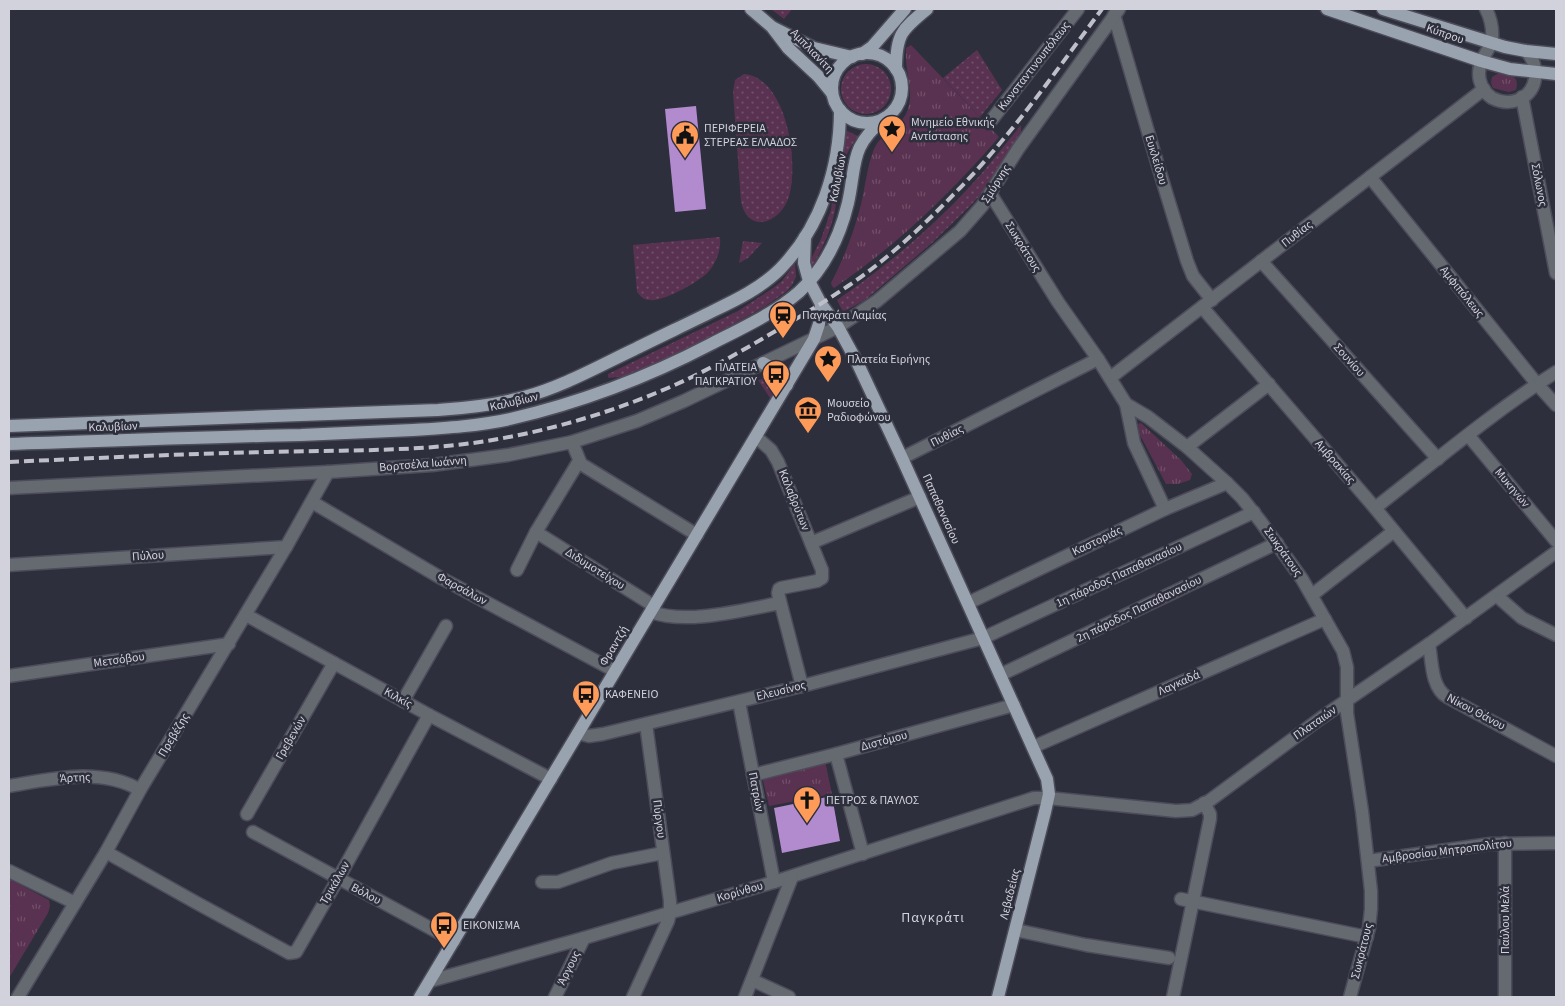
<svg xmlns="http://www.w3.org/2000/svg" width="1565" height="1006" viewBox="0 0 1565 1006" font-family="'Source Sans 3',sans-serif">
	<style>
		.grass { fill: url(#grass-dots) }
		.park { fill: url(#park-tufts) }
		.building { fill: #b18bce }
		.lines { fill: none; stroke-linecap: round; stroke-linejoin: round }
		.minor-casing { stroke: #4c4c5a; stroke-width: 15 }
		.major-casing { stroke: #4c4c5a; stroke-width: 15 }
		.minor { stroke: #656970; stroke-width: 12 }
		.major { stroke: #99a2af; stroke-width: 12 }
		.rail { stroke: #bfbfca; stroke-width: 4; stroke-dasharray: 10 5; stroke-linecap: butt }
		.labels { text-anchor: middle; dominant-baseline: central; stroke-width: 5; stroke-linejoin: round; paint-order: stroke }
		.street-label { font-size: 12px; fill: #d2d2dc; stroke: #2e2f3d }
		.poi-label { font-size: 12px; fill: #d2d2dc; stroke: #2e2f3d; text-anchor: start }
		.neighbourhood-label { font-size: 14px; letter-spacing: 1px; fill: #d2d2dc; stroke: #2e2f3d }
	</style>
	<defs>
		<pattern id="grass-dots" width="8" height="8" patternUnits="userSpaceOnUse" patternTransform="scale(1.25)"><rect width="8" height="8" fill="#5a3251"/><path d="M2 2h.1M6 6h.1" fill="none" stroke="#714f69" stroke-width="1.8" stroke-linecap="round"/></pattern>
		<pattern id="park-tufts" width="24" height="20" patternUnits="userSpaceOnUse" patternTransform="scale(1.25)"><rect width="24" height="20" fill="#5a3251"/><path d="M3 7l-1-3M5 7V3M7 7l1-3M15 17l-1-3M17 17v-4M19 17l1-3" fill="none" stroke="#714f69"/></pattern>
	</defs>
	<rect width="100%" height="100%" fill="#2e2f3d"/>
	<g class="grass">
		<path d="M 771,9 L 792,9 L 784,19 Z"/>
		<path d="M 977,50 L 1002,90 L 980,117 L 943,78 Z"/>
		<circle cx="866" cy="89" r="25"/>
		<path d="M 744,74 C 788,78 800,167 788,199 C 779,224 747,234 741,201 L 733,92 L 735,80 Z"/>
		<path d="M 1021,125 L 1021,132 L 982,193 L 970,206 L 933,242 L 865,300 L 843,312 L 837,300 C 890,264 940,221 982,173 C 995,157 1008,141 1021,125 Z"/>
		<path d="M 845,130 L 858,136 C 850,147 842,161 840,175 C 837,187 837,199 835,210 C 831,230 823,248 813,265 L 811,266 L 809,263 L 821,239 L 831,210 L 835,173 Z"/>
		<path d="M 720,237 C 721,250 717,261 709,271 C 701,281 663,302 650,300 C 644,300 641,297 637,292 L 633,245 Z"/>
		<path d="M 743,241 L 762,243 L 748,258 L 739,263 Z"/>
		<path d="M 795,263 L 796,277 L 792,285 L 787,291 L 764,307 L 708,338 L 643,370 L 626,376 L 609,378 L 608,376 L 608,374 L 738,311 L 773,288 L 782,281 Z"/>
		<path d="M 772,377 L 776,377 L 780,384 L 772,401 L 758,380 Z"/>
	</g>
	<g class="park">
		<path d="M 911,45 L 999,137 C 951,193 896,246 834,288 L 832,286 L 831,283 C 843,260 852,237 859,212 C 865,192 866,169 874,149 C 883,130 902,128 908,109 C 914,90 905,72 906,53 L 906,48 Z"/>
		<path d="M 1499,73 C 1510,75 1520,75 1516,90 L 1509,92 L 1493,88 L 1491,83 L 1492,77 Z"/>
		<path d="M 1141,423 L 1181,460 L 1192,474 L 1190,480 L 1178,484 L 1166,484 L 1140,435 L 1138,424 Z"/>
		<path d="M 825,761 L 832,794 L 769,806 L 762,776 Z"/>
		<path d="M 9,879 L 49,900 L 50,906 L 48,913 L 9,978 Z"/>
	</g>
	<g class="building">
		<path d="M 696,106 L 706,209 L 675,212 L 665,109 Z"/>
		<path d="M 832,796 L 840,841 L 782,853 L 774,808 Z"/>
	</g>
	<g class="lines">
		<g class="minor-casing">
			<g id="minor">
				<path d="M 1486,9 C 1491,19 1493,28 1492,39 C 1491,47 1485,53 1482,60 C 1476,73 1479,89 1492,98 C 1500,102 1510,103 1518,100 C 1539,91 1540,66 1526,51"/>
				<path d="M 1114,15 L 1158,166 L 1187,261 L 1193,276 L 1212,300"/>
				<path d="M 1522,97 L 1556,273"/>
				<path d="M 990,122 L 1078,9"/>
				<path d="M 1370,177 L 1537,384 L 1556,405"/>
				<path d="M 990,193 L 1058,302 L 1098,359 L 1126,404 L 1148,417 L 1187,447 L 1227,483 L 1242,498 L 1261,522 L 1302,579 L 1343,651 L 1347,667 L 1347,713 L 1362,811 L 1371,891 L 1371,909 L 1369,928 L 1350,997"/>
				<path d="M 1261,261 L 1438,459"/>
				<path d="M 1202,307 L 1375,508 L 1466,618"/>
				<path d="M 1110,378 L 1484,89"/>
				<path d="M 1126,404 L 1134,443 L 1165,509"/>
				<path d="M 1468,435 L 1556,541"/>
				<path d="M 756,437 L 771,450 L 778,462 L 811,543 L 920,497"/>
				<path d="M 572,442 L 581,464 L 697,535"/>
				<path d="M 1187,447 L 1269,384"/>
				<path d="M 902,458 L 1098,359"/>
				<path d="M 9,488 L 328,472 L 432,465 L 478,459 L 508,455 L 572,442 L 637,421 L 684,401 L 838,327 L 877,301 L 960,231 L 982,206 L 1018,149 L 1119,9"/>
				<path d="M 312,502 L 441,578 L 615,671"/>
				<path d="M 1375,508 C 1434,462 1493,412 1556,372"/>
				<path d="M 536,532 L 654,606"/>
				<path d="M 9,565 L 286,547"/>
				<path d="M 517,570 L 536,532 L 579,461"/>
				<path d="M 1312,595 L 1394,531"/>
				<path d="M 1497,596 L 1522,618 L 1556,635"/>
				<path d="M 968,603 L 1165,509 L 1227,483"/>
				<path d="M 651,612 C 687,625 742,610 780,603"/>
				<path d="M 246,615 L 429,715 L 551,779"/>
				<path d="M 1429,644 C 1432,661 1431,687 1447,697 L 1556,756"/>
				<path d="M 1000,675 L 1277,543"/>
				<path d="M 9,676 L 229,644"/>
				<path d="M 802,686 L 778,593 L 779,589 L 781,588 L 817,581 L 822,578 L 822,570 L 811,543"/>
				<path d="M 403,701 L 446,626"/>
				<path d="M 739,702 L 774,882"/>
				<path d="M 578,733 L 589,736 L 603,734 L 802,686 L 983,638 L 1254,512"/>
				<path d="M 1033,747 L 1325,619"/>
				<path d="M 836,754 L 863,854"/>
				<path d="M 753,775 L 836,754 L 1014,705"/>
				<path d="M 9,786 C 51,779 101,767 140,790"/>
				<path d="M 247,814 L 334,663"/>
				<path d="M 253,832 L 454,941"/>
				<path d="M 106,852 L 195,902 L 289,953 L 296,952 L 338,879 L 429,715"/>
				<path d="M 1368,861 L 1490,844 L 1556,843"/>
				<path d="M 9,871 L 75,903"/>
				<path d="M 542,882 L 558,882 L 612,863 L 663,853"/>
				<path d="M 1181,899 L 1367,937"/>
				<path d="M 1016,930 L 1086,945 L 1169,958"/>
				<path d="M 752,980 L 789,997"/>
				<path d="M 430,981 L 584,938 L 774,882 L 1034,798 L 1048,798 L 1176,811 L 1192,810 L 1209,801 L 1321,718 L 1429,644 L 1556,552"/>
				<path d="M 18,997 L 106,852 L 140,790 L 286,547 L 328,472"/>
				<path d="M 555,997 L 584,938"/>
				<path d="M 633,997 L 668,921 L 670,913 L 670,901 L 646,724"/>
				<path d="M 745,997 L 792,877"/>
				<path d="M 1173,997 L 1210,819 L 1210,814 L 1204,803"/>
				<path d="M 1505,997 L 1505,843"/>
			</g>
		</g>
		<g class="major-casing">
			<g id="major">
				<path d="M 751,9 L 772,27 L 788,48 L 818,76 L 832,93"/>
				<path d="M 1327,9 L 1481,61 L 1510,69 L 1556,74"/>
				<path d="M 1383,9 L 1505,47 L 1526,51 L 1556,54"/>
				<path d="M 774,28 L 814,48 L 852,57"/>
				<circle cx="867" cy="88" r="35"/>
				<path d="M 862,54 L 872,47 L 905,9"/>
				<path d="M 896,69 C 896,35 901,30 927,9"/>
				<path d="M 805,237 L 804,263 L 809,281 L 821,304 L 838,327 L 857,362 L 902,458 L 1047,779 L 1049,794 L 1045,812 L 998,997"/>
				<path d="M 763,363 L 780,373 L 787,385"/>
				<path d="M 9,426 L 438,410 C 467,408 496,405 524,397 C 562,387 599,366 635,349 C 661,336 687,324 713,311 C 736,300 761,288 780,269 C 821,227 840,168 840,110"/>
				<path d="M 9,444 C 106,441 203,437 301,435 C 338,433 376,432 413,430 C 446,428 478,426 510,419 C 579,403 648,377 711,344 C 740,329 775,313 799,292 C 824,269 840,236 848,203 C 857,162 849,148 885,118"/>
				<path d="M 420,997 L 814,339 L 819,324 L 821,304"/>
			</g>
		</g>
		<use href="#minor" class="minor"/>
		<use href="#major" class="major"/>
		<path class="rail" d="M 9,462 C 95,458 181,454 267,452 C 338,450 410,452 480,442 C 540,433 600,416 656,393 C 693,378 728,359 762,339 C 791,322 820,305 848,286 C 888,259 924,225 957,191 C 1011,136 1056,71 1102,9"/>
	</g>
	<defs>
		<g id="sight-pin" transform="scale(1.4375)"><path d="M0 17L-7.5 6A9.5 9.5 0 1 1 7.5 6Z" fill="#fe9b59" stroke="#2e2f3d"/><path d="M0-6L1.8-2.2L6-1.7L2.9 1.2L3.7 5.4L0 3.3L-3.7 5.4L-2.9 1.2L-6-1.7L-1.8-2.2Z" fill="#111"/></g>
		<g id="civic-pin" transform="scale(1.4375)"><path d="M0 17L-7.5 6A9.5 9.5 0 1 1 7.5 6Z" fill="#fe9b59" stroke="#2e2f3d"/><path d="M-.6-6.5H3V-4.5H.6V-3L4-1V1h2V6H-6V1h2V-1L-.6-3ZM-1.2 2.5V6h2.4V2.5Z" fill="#111"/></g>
		<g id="station-pin" transform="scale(1.4375)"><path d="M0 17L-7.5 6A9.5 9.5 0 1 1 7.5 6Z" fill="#fe9b59" stroke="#2e2f3d"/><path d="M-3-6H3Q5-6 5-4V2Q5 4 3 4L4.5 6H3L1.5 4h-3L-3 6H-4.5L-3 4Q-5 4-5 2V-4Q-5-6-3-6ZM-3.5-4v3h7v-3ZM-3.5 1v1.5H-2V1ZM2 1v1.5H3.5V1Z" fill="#111"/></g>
		<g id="bus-pin" transform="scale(1.4375)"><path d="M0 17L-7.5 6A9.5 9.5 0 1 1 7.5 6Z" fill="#fe9b59" stroke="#2e2f3d"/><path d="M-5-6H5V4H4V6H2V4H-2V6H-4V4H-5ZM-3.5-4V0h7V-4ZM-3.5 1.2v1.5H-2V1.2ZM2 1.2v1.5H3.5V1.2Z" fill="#111"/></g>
		<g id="museum-pin" transform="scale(1.4375)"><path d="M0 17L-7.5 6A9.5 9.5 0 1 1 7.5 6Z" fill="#fe9b59" stroke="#2e2f3d"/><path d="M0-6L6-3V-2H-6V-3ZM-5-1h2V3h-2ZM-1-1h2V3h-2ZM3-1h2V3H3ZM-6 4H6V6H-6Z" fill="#111"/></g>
		<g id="church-pin" transform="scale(1.4375)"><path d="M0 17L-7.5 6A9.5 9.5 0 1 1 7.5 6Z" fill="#fe9b59" stroke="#2e2f3d"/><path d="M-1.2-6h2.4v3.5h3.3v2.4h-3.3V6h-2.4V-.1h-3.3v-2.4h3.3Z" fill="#111"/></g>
	</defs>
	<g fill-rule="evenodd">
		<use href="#sight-pin" x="892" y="129"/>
		<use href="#civic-pin" x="685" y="135"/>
		<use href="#station-pin" x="783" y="315"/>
		<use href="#sight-pin" x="828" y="359"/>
		<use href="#bus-pin" x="776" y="374"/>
		<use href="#museum-pin" x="808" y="410"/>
		<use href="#bus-pin" x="586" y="694"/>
		<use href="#church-pin" x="807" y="800"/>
		<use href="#bus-pin" x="444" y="925"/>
	</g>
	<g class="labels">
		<g class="street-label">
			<text transform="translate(1445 34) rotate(19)">Κύπρου</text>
			<text transform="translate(812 51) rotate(46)">Αμπλιανίτη</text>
			<text transform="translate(1034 66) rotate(-52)">Κωνσταντινουπόλεως</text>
			<text transform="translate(1156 160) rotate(73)">Ευκλείδου</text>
			<text transform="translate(838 178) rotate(-79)">Καλυβίων</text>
			<text transform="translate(996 184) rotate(-58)">Σμύρνης</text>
			<text transform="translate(1539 185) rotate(79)">Σόλωνος</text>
			<text transform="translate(1297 234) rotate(-38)">Πυθίας</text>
			<text transform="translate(1023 247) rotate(58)">Σωκράτους</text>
			<text transform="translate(1462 292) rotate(51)">Αμφιπόλεως</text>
			<text transform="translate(1349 360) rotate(48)">Σουνίου</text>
			<text transform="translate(514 402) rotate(-13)">Καλυβίων</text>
			<text transform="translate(113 427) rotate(-2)">Καλυβίων</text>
			<text transform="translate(947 436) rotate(-27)">Πυθίας</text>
			<text transform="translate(1335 462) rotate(49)">Αμβρακίας</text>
			<text transform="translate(423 464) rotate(-5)">Βορτσέλα Ιωάννη</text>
			<text transform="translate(1512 488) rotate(50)">Μυκηνών</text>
			<text transform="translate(794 500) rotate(68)">Καλαβρύτων</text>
			<text transform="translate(941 509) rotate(66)">Παπαθανασίου</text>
			<text transform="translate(1097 541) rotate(-26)">Καστοριάς</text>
			<text transform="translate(1283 552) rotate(55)">Σωκράτους</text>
			<text transform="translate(148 556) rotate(-4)">Πύλου</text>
			<text transform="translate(595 569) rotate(32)">Διδυμοτείχου</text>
			<text transform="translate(1119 575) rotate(-25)">1η πάροδος Παπαθανασίου</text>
			<text transform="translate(462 589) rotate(29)">Φαρσάλων</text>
			<text transform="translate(1139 609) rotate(-26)">2η πάροδος Παπαθανασίου</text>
			<text transform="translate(614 646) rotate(-59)">Φραντζή</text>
			<text transform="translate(119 660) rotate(-8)">Μετσόβου</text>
			<text transform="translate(1179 683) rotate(-24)">Λαγκαδά</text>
			<text transform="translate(781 691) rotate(-14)">Ελευσίνος</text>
			<text transform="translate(398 698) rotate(29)">Κιλκίς</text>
			<text transform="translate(1476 712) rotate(28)">Νίκου Θάνου</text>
			<text transform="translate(1315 723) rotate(-35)">Πλαταιών</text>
			<text transform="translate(174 735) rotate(-59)">Πρεβέζης</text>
			<text transform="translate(291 738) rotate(-60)">Γρεβενών</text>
			<text transform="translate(884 741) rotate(-15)">Διστόμου</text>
			<text transform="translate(75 778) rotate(-3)">Άρτης</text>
			<text transform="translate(756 792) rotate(79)">Πατρών</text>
			<text transform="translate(659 819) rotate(83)">Πύργου</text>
			<text transform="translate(1447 851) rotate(-7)">Αμβροσίου Μητροπολίτου</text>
			<text transform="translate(335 883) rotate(-60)">Τρικάλων</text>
			<text transform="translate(740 892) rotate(-16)">Κορίνθου</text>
			<text transform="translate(366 894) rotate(28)">Βόλου</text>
			<text transform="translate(1010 894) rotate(-76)">Λεβαδείας</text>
			<text transform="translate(1505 920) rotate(-90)">Παύλου Μελά</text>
			<text transform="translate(1362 951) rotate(-76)">Σωκράτους</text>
			<text transform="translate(569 968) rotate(-64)">Άργους</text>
		</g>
		<g class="poi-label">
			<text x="911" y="122">Μνημείο Εθνικής<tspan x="911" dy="14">Αντίστασης</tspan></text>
			<text x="704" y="128">ΠΕΡΙΦΕΡΕΙΑ<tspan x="704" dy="14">ΣΤΕΡΕΑΣ ΕΛΛΑΔΟΣ</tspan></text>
			<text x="802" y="315">Παγκράτι Λαμίας</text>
			<text x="847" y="359">Πλατεία Ειρήνης</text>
			<text x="757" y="367" text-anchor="end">ΠΛΑΤΕΙΑ<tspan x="757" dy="14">ΠΑΓΚΡΑΤΙΟΥ</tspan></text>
			<text x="827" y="403">Μουσείο<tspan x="827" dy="14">Ραδιοφώνου</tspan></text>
			<text x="605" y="694">ΚΑΦΕΝΕΙΟ</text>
			<text x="826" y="800">ΠΕΤΡΟΣ &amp; ΠΑΥΛΟΣ</text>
			<text x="463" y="925">ΕΙΚΟΝΙΣΜΑ</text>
		</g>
		<g class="neighbourhood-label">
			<text x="933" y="918">Παγκράτι</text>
		</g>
	</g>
	<rect width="1565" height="1006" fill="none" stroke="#d2d2dc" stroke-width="20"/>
</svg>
